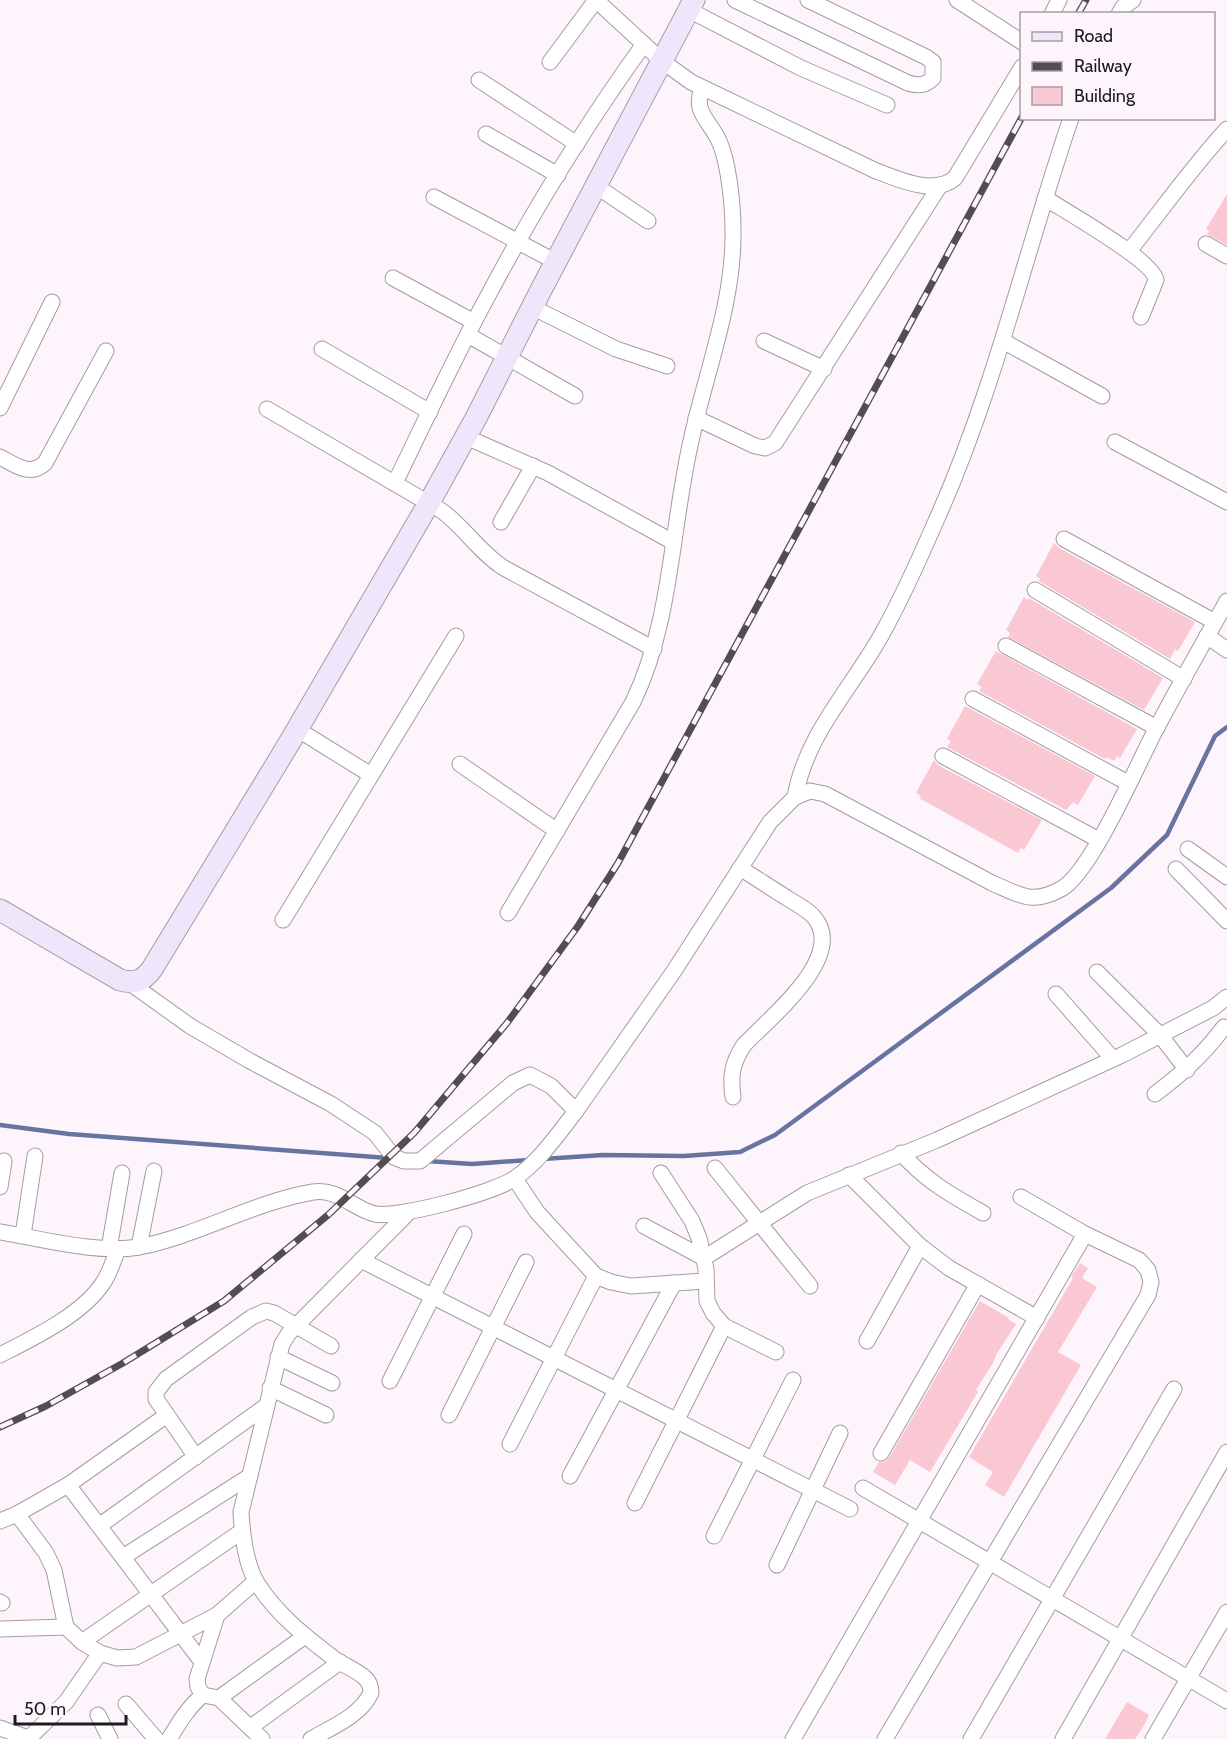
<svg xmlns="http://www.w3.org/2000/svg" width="1227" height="1739" viewBox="0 0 1227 1739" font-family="Cabin,sans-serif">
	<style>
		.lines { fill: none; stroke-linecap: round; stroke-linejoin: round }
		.stream { stroke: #6774a2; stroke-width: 4.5 }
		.building { fill: #fac8d3 }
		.street-casing { stroke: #a59ca3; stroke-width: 17 }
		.secondary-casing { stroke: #a59ca3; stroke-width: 23 }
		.street { stroke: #fff; stroke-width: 15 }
		.secondary { stroke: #efe6fc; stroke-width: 21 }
		.rail-casing { stroke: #524d51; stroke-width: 7 }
		.rail { stroke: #fef5fc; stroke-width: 4.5; stroke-dasharray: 14; stroke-linecap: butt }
	</style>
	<rect width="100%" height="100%" fill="#fef5fc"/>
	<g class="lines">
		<g class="stream">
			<path d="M 0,1125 L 69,1134 L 388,1158"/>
			<path d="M 543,1159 L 603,1155 L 684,1156 L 740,1152 L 775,1135 L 1111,888 L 1167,835 L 1215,736 L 1227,727"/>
			<path d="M 427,1161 L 472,1164 L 529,1160"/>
		</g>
	</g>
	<g class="building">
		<path d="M 1227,194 L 1227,245 L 1207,234 L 1209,231 L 1206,229 Z"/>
		<path d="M 1054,543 L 1059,548 L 1195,622 L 1178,651 L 1175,649 L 1170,659 L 1039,581 L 1040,579 L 1036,576 Z"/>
		<path d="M 1024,597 L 1028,600 L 1029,598 L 1163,678 L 1144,710 L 1008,637 L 1010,633 L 1006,630 Z"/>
		<path d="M 996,651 L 1137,729 L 1120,758 L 1117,756 L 1114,761 L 1106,757 L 1105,759 L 979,691 L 982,687 L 977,684 Z"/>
		<path d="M 965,706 L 1095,776 L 1078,805 L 1073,802 L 1066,810 L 947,747 L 951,741 L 947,739 Z"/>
		<path d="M 934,760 L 938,765 L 1042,820 L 1024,850 L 1021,848 L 1018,853 L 919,798 L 921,796 L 916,793 Z"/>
		<path d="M 1080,1263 L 1088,1268 L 1082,1278 L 1097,1287 L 1058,1352 L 1081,1365 L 1004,1497 L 985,1485 L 993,1472 L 969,1457 L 1073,1278 L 1071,1277 Z"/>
		<path d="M 980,1301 L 1009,1318 L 1008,1319 L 1016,1324 L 996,1355 L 993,1363 L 976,1390 L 978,1392 L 930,1472 L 910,1460 L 895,1485 L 873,1472 L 879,1462 L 885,1462 L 889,1458 Z"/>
		<path d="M 1127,1702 L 1149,1715 L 1143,1727 L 1135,1739 L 1105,1739 Z"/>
	</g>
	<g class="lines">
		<g class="street-casing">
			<g id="street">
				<path d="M 596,0 L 662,61 L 691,82 L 874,170 C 897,179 934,196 955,178 L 1022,67"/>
				<path d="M 735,0 L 908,83 C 918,86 925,86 933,78 L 933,62 L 926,57 L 808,0"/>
				<path d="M 957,0 L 1022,42"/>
				<path d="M 689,10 L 801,68 L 887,105"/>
				<path d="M 1052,14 L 1059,0"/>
				<path d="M 1119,14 L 1123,7 L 1133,0"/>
				<path d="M 550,62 L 596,0"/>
				<path d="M 479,80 L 577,144"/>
				<path d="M 486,134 L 558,175"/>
				<path d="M 596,186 L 648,221"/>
				<path d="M 434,197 L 556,262"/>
				<path d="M 1045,198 C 1065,211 1154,261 1156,280 L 1141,317"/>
				<path d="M 1206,244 L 1227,256"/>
				<path d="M 1129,251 C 1162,210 1191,168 1227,129"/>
				<path d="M 393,278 L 474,322"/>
				<path d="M 532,307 L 616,349 L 667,366"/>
				<path d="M 468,335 L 575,396"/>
				<path d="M 764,341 L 824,369"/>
				<path d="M 1003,341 L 1102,396"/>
				<path d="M 322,349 L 430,412"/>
				<path d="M 0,408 L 52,302"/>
				<path d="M 267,409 L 442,511 C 465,528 480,553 504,568 L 654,649"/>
				<path d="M 696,418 L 755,446 L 765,448 L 775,443 L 939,187"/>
				<path d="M 466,437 L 548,473 L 673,542"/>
				<path d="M 1115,442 L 1227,502"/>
				<path d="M 0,457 C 15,465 30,477 45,463 L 106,351"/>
				<path d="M 395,483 C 426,419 456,354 490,292 C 536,206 587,123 644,44"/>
				<path d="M 501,522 L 533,466"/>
				<path d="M 1064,539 L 1215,622"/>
				<path d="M 1035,590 L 1184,679"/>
				<path d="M 1207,636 L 1227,650"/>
				<path d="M 1006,646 L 1157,728"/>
				<path d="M 973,699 L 1128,783"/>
				<path d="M 297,729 L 371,775"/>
				<path d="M 943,756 L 1099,840"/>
				<path d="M 460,764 L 557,831"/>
				<path d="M 795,797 C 806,734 852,688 882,634 C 902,598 919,560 935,523 C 994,393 1025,253 1071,118"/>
				<path d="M 1188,849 L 1227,877"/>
				<path d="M 1176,869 L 1227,921"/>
				<path d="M 508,913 L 633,702 C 672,621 671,528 691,441 C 706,371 734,303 733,231 C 733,207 729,159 717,137 C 708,120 693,110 702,89"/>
				<path d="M 283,920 L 456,636"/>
				<path d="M 1097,972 L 1160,1035 L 1187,1070"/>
				<path d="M 130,983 L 190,1026 L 250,1061 L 331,1104 L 375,1133 L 394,1157 L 404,1161 L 420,1161 L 513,1083 L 530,1075 L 551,1086 L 576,1111"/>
				<path d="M 1056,994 L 1113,1059"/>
				<path d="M 1155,1094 C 1184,1072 1202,1056 1224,1027"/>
				<path d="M 733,1097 C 730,1076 732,1063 744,1045 C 768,1019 848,957 814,917 C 807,909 796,904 787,898 C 771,888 756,878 740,868"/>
				<path d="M 901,1153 C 926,1181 951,1195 983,1213"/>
				<path d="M 715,1168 L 810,1286"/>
				<path d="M 661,1173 L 692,1221 L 699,1238 L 706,1269 L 707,1301 L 713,1313 L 724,1326 L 776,1352"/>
				<path d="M 849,1175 L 920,1246 L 949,1268 L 1037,1318"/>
				<path d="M 515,1179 L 537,1212 L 596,1276 L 611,1282 L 631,1286 L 705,1281"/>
				<path d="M 0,1187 L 4,1161"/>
				<path d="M 644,1226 L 704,1258 L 807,1193 L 937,1140 L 1122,1055 L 1213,1008 L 1227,997"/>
				<path d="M 0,1232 C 43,1239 97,1254 139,1247 C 197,1236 254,1202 313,1192 C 338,1188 353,1209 375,1214 C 399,1218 494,1193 515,1178 C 539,1162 558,1134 576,1111 L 674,971 L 770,822 L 795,797 L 810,791 L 825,794 L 992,883 C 1020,895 1032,905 1061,889 C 1091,873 1138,763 1156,729 C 1179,686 1203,643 1227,601"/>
				<path d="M 23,1235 L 35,1156"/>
				<path d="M 139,1247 L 154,1171"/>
				<path d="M 109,1249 L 122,1173"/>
				<path d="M 361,1260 L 850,1509"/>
				<path d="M 867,1341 L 920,1246"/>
				<path d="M 0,1355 C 33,1338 82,1315 103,1283 C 110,1273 113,1261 118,1249"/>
				<path d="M 278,1357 L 332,1383"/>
				<path d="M 390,1381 L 464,1234"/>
				<path d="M 270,1388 L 326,1415"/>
				<path d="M 449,1415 L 526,1262"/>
				<path d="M 510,1444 L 596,1276"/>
				<path d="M 881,1453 L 978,1284"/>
				<path d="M 196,1457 L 156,1399 L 156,1392 L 166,1379 L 252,1317 L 266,1311 L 274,1313 L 331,1346"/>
				<path d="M 570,1476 L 674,1283"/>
				<path d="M 68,1485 L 202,1662"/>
				<path d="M 863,1488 L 1227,1701"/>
				<path d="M 635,1503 L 724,1326"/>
				<path d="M 17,1514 L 46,1553 L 54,1570 L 66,1627 L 82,1642 L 100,1653 L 117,1658 L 136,1657 L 217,1615 L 256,1581"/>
				<path d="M 0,1521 L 17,1514 L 68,1485 L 167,1415"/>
				<path d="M 99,1526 L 266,1406"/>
				<path d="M 714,1536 L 793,1380"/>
				<path d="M 123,1557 L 250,1476"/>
				<path d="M 777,1565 L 840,1433"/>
				<path d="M 0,1602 L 2,1603"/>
				<path d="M 217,1615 L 197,1679 L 198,1687 L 203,1695 L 219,1698 L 262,1739"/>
				<path d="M 0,1629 L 66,1627"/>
				<path d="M 82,1642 L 242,1531"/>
				<path d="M 219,1698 L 305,1636"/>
				<path d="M 126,1704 L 156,1739"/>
				<path d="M 98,1715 L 110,1739"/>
				<path d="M 251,1727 L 340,1662"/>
				<path d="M 0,1728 L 31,1739"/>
				<path d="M 29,1738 L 66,1702 L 100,1653"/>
				<path d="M 169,1739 C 179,1723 188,1707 203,1695"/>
				<path d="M 311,1739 C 332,1727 360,1716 371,1693 C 371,1686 369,1681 364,1677 C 356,1670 345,1666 336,1660 C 307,1638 277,1615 257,1583 C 246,1565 242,1533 241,1512 L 282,1344 L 289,1333 L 409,1212"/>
				<path d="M 793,1739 L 1085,1234"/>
				<path d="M 885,1739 L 1148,1295 L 1151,1282 L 1148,1270 L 1139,1260 L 1085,1234 L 1021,1197"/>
				<path d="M 971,1739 L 1174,1389"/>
				<path d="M 1063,1739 L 1227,1452"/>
				<path d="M 1153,1739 L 1227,1612"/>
			</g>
		</g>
		<g class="secondary-casing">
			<path id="secondary" d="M 0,910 L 120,980 C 135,984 143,981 152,969 L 291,740 L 429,503 L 476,418 L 542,288 L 694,0"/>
		</g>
		<use href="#street" class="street"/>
		<use href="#secondary" class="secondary"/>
		<g class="rail-casing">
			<g id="rail">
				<path d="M 1078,14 L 1086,0"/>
				<path d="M 0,1427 L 46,1406 L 123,1363 L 224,1301 L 328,1215 L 414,1133 L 507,1023 L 578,926 L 618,863 L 1022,117"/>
			</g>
		</g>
		<use href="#rail" class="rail"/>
	</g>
	<rect x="1020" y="12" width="195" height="108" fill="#fef5fc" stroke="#a49ea3" stroke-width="1.5"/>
	<rect x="1032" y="32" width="30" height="9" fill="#efe6fc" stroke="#a49ea3" stroke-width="1.5"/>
	<text x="1074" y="42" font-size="18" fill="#1e1b1e">Road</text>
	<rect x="1032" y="62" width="30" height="9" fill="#524d51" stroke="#a49ea3" stroke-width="1.5"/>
	<text x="1074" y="72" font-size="18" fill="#1e1b1e">Railway</text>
	<rect x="1032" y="87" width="30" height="18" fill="#fac8d3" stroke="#a49ea3" stroke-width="1.5"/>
	<text x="1074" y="102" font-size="18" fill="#1e1b1e">Building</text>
	<path d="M15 1715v9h111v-9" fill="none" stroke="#1e1b1e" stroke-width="3"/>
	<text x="24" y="1715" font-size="18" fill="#1e1b1e" stroke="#fef5fc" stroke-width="4.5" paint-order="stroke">50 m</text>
</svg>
